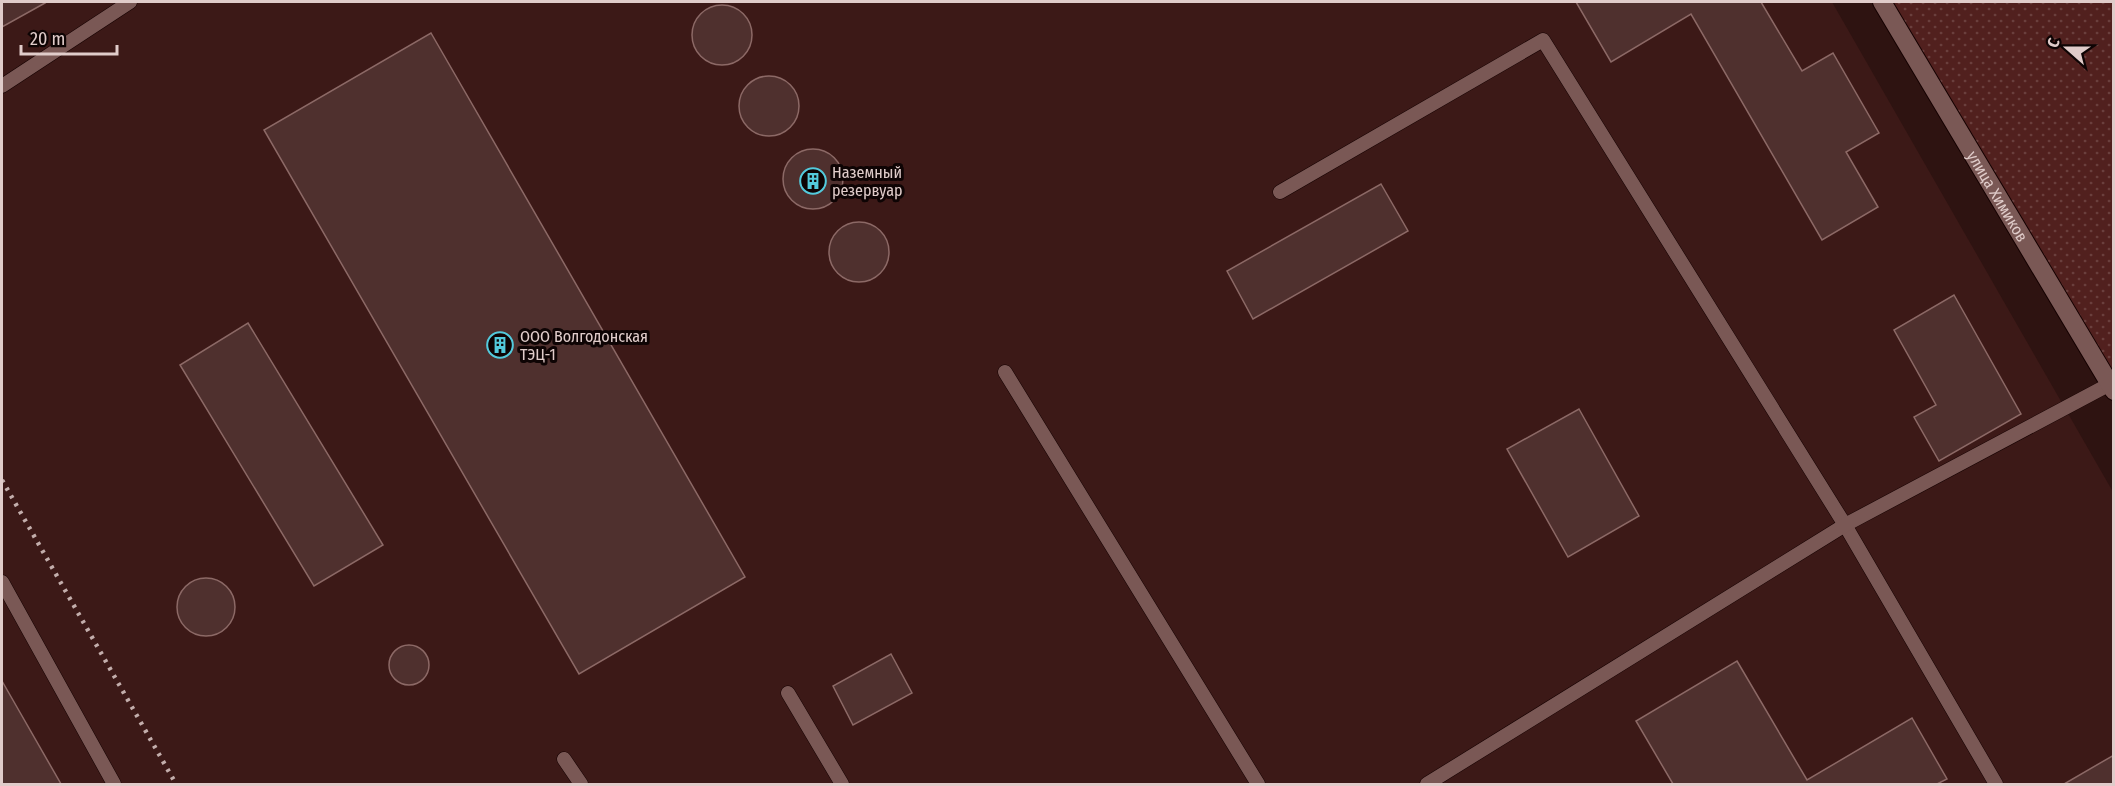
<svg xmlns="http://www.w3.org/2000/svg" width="2115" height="786" viewBox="0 0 2115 786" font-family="'Fira Sans Condensed',sans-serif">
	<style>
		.built { fill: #3c1917 }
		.grass { fill: url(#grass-dots) }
		.building { fill: #4f302e; stroke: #8c6966; stroke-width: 1.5 }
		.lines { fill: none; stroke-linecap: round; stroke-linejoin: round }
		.lane-casing { stroke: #150101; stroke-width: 15 }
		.street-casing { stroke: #150101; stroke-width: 20 }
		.lane { stroke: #7a5855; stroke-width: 14 }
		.street { stroke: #7a5855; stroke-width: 18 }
		.rail { stroke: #c3aeac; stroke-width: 4.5; stroke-dasharray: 3 6; stroke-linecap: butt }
		.labels { text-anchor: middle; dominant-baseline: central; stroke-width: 6; stroke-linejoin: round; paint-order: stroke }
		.poi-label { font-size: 16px; fill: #e0ccca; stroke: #0e0404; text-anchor: start }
		.street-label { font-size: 16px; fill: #e0ccca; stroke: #0e0404 }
	</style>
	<defs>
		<pattern id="grass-dots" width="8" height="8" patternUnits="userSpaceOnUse" patternTransform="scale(1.5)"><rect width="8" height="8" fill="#51201e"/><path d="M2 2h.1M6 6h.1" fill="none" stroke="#6a3f3d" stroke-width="1.8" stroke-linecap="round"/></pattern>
	</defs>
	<rect width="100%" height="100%" fill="#2e1311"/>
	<path class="built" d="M 2,2 L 1832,2 L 2113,492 L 2113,784 L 2,784 Z"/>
	<path class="grass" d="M 1882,2 L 2113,2 L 2113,391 Z"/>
	<g class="building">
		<path d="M 2,2 L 44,2 L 45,3 L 2,27 Z"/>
		<path d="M 1576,2 L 1761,2 L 1802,71 L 1833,53 L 1879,133 L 1846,152 L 1878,207 L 1822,240 L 1691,14 L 1611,62 Z"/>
		<circle cx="722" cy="35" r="30"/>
		<path d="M 431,33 L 745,577 L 579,674 L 264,130 Z"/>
		<circle cx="769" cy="106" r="30"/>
		<circle cx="813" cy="179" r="30"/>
		<path d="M 1381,184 L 1408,231 L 1253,319 L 1227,271 Z"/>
		<circle cx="859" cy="252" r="30"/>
		<path d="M 1954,295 L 2021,414 L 1939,461 L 1914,417 L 1936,405 L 1894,330 Z"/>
		<path d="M 248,323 L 383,545 L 314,586 L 180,365 Z"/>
		<path d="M 1579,409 L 1639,516 L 1568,557 L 1507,449 Z"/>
		<circle cx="206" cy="607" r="29"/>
		<circle cx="409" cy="665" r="20"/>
		<path d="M 891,654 L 912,693 L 853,725 L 833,686 Z"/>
		<path d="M 1737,661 L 1807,780 L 1912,718 L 1947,779 L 1937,784 L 1673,784 L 1636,721 Z"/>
		<path d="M 2,681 L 61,784 L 2,784 Z"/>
		<path d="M 2114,755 L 2114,784 L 2064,784 Z"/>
	</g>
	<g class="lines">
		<g class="lane-casing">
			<g id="lane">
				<path d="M 2,86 L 130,2"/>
				<path d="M 1280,192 L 1543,40 L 1845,525 L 1996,784"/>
				<path d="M 1005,372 L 1258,784"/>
				<path d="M 2,582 L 114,784"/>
				<path d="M 788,693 L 842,784"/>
				<path d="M 564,759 L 581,784"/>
				<path d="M 1427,784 L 1845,525 L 2110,384"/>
			</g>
		</g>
		<g class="street-casing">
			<g id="street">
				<path id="s1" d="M 1882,2 L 2114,391"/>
			</g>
		</g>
		<use href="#lane" class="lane"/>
		<use href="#street" class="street"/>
		<path class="rail" d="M 2,480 L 176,784"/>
	</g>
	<defs>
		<g id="building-ring" transform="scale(1.35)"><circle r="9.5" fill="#0e0404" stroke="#53cadc" stroke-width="1.5"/><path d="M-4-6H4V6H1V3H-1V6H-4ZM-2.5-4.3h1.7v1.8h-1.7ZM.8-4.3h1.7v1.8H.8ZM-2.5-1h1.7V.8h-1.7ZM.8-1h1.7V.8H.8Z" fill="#53cadc"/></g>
	</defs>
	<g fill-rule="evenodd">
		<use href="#building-ring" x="813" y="181"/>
		<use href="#building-ring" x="500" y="345"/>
	</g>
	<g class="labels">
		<g class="poi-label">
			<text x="832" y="172">Наземный<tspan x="832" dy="18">резервуар</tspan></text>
			<text x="520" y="336">ООО Волгодонская<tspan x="520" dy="18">ТЭЦ-1</tspan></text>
		</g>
		<g class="street-label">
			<text stroke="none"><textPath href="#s1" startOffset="226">улица Химиков</textPath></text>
		</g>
	</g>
	<rect width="2115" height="786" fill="none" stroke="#e0ccca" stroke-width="6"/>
	<g transform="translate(2067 48) rotate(291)" stroke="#0e0404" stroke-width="4.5" paint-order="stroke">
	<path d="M0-4.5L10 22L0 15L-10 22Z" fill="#e0ccca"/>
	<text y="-9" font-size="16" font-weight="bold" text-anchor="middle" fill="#e0ccca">С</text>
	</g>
	<path d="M21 45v9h96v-9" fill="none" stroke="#e0ccca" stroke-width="3"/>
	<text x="30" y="45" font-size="18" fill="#e0ccca" stroke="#0e0404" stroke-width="4.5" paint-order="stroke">20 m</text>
</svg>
